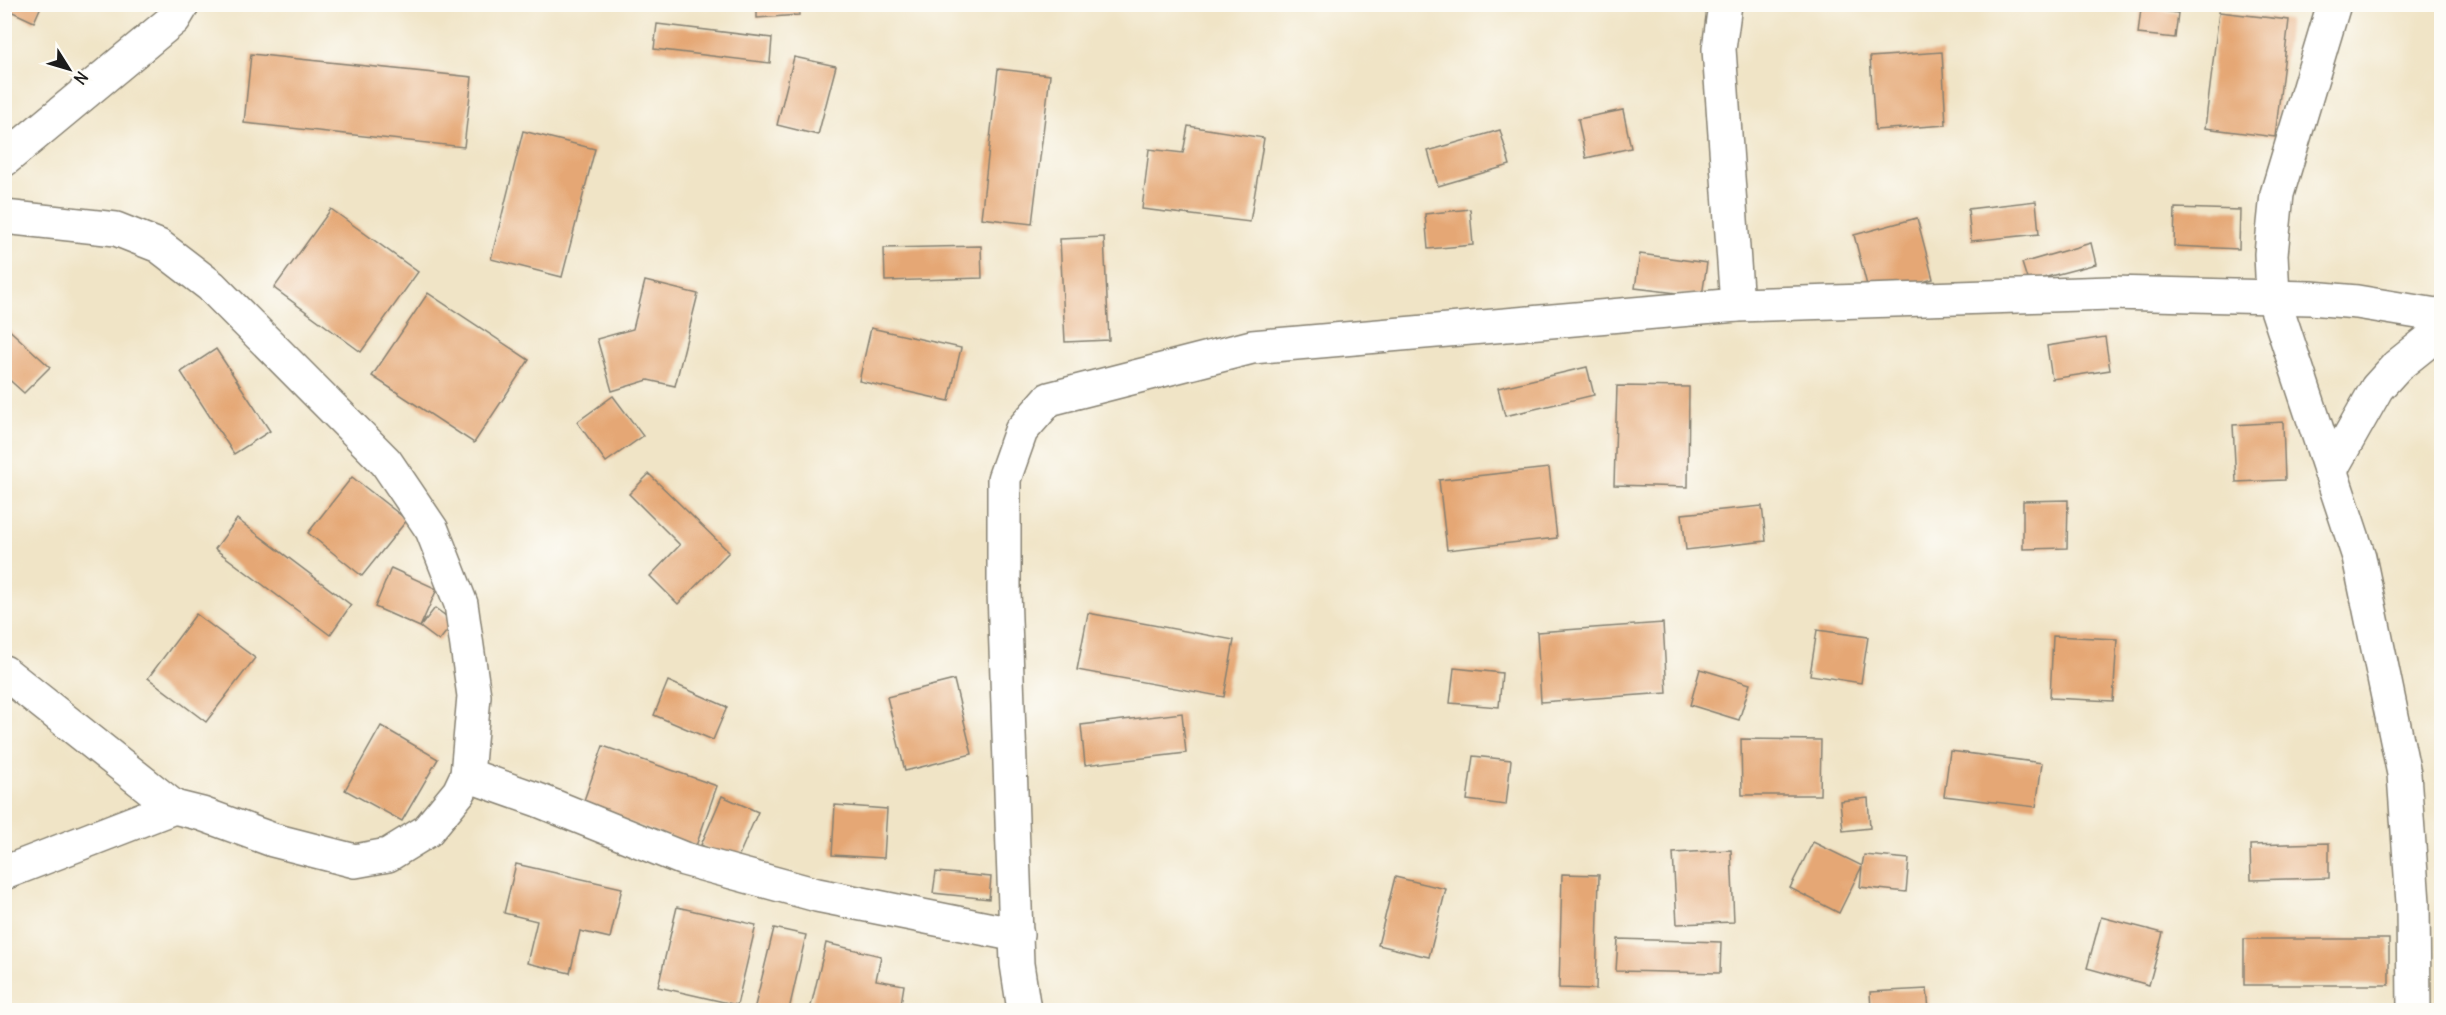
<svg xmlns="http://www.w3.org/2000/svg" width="2446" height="1015" viewBox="0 0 2446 1015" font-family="Delius,sans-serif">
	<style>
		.building { fill: #e5a774 }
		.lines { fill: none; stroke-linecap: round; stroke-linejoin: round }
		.street-casing { stroke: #868071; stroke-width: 36 }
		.street { stroke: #fff; stroke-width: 33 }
	</style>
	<rect width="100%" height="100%" fill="#fdfcf7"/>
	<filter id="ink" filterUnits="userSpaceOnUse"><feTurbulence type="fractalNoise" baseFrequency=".0167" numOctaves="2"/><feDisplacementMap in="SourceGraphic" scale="12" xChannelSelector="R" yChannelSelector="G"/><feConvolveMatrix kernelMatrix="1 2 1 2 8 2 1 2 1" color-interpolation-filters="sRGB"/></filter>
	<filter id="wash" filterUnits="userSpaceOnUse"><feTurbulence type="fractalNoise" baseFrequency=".008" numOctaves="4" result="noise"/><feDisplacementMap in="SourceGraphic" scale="24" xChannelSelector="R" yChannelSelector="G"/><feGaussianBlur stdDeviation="1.35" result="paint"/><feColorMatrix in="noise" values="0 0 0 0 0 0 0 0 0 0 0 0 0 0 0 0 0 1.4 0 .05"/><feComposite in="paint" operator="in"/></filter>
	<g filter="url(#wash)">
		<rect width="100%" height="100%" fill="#f0e4c6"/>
		<g id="blocks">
			<g class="building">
				<path d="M 4,4 L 42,4 L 34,22 L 4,8 Z"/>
				<path d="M 757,5 L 798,5 L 799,15 L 757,18 Z"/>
				<path d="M 2141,8 L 2178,13 L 2175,38 L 2138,34 Z"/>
				<path d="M 2219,12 L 2289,20 L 2275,137 L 2205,128 Z"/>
				<path d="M 657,24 L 772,38 L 770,63 L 654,49 Z"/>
				<path d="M 1942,52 L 1946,125 L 1875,130 L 1870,57 Z"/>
				<path d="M 251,54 L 472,77 L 464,147 L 244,123 Z"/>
				<path d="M 794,57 L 836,66 L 818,135 L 777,125 Z"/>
				<path d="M 998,69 L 1050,75 L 1032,224 L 981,218 Z"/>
				<path d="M 1623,110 L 1631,148 L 1586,158 L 1578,119 Z"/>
				<path d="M 1188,126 L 1264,138 L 1250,222 L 1142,209 L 1149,149 L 1183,153 Z"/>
				<path d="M 1500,130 L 1510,165 L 1438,186 L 1428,151 Z"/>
				<path d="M 523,131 L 595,149 L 562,277 L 491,259 Z"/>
				<path d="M 2036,201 L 2039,234 L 1971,241 L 1968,209 Z"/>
				<path d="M 2175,208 L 2240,210 L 2239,249 L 2174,246 Z"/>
				<path d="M 331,209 L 418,272 L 361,352 L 274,288 Z"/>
				<path d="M 1470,209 L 1473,245 L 1428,249 L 1425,214 Z"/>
				<path d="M 1917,218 L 1933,279 L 1870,297 L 1854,235 Z"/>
				<path d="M 1104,237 L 1109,340 L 1065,342 L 1060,239 Z"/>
				<path d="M 2091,243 L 2096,264 L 2028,282 L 2022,263 Z"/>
				<path d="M 981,246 L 982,278 L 885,281 L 884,248 Z"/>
				<path d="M 1640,254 L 1707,263 L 1702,296 L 1635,288 Z"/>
				<path d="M 645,281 L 698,294 L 675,386 L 648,380 L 612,391 L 597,339 L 633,329 Z"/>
				<path d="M 428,293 L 529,360 L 474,443 L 372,376 Z"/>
				<path d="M 4,325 L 50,367 L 24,393 L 4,375 Z"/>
				<path d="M 871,328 L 961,348 L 949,401 L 859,381 Z"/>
				<path d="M 2105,337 L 2110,370 L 2052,379 L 2047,346 Z"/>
				<path d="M 216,349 L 270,431 L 234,454 L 181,372 Z"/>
				<path d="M 1587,367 L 1594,395 L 1505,416 L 1498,388 Z"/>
				<path d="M 1617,386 L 1689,387 L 1688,487 L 1614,485 Z"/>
				<path d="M 613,396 L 643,436 L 606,462 L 577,422 Z"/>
				<path d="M 2283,422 L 2285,480 L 2236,482 L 2233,425 Z"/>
				<path d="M 1549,468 L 1557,538 L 1447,550 L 1439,480 Z"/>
				<path d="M 649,474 L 729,552 L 678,604 L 650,576 L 680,545 L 629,494 Z"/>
				<path d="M 352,477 L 407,520 L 362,576 L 308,533 Z"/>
				<path d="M 2068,500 L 2067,548 L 2023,549 L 2023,501 Z"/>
				<path d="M 1762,506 L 1766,541 L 1686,550 L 1682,514 Z"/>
				<path d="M 237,519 L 351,605 L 330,635 L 215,549 Z"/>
				<path d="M 391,568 L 437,589 L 420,627 L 435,608 L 454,622 L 439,641 L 420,627 L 375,607 Z"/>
				<path d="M 1088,613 L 1234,640 L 1224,697 L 1077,670 Z"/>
				<path d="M 196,614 L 255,658 L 206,722 L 148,678 Z"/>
				<path d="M 1663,623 L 1667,693 L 1541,702 L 1537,632 Z"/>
				<path d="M 1817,630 L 1868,637 L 1861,683 L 1810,675 Z"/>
				<path d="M 2053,636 L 2117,639 L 2113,701 L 2050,698 Z"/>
				<path d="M 1454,668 L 1502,673 L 1499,707 L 1450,703 Z"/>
				<path d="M 1700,669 L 1750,684 L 1739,720 L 1690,705 Z"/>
				<path d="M 954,680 L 972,754 L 905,771 L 887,697 Z"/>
				<path d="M 668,681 L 727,707 L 713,740 L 654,715 Z"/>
				<path d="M 1182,713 L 1186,753 L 1085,765 L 1081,725 Z"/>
				<path d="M 381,726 L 438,759 L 402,821 L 345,790 Z"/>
				<path d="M 1741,739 L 1821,740 L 1820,795 L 1742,795 Z"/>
				<path d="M 603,746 L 717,786 L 696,846 L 582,806 Z"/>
				<path d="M 1950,751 L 2042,763 L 2036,807 L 1944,796 Z"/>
				<path d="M 1473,756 L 1511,760 L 1506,805 L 1467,800 Z"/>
				<path d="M 722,796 L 758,812 L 736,862 L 701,845 Z"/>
				<path d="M 1868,798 L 1870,828 L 1843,831 L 1840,801 Z"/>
				<path d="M 835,805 L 887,809 L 884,858 L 832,855 Z"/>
				<path d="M 1813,842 L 1862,866 L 1864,855 L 1909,859 L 1906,892 L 1860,887 L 1862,866 L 1839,913 L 1790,888 Z"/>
				<path d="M 2329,843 L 2329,878 L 2251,880 L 2250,845 Z"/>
				<path d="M 1731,850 L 1734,922 L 1677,924 L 1673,853 Z"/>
				<path d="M 516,864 L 622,888 L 610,938 L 580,931 L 570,973 L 527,963 L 537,921 L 504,913 Z"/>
				<path d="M 936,872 L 991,877 L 989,899 L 933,893 Z"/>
				<path d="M 1562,874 L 1599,875 L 1596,989 L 1559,988 Z"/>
				<path d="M 1395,877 L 1446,889 L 1429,957 L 1378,945 Z"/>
				<path d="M 677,907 L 756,925 L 737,1005 L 658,987 Z"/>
				<path d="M 2101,917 L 2163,933 L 2149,985 L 2087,968 Z"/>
				<path d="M 774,928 L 806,935 L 789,1010 L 754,1010 Z"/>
				<path d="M 1618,939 L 1721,942 L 1720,973 L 1616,971 Z"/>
				<rect x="2244" y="939" width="145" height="46"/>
				<path d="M 826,943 L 881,956 L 876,980 L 904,985 L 900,1010 L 810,1010 Z"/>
				<path d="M 1927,989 L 1929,1010 L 1871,1010 L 1870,992 Z"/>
			</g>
		</g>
	</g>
	<g filter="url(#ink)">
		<use href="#blocks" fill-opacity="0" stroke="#868071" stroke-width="1.5"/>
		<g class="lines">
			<g class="street-casing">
				<g id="street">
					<path d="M 1725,4 L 1719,49 L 1737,305"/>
					<path d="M 2334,4 L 2277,194 L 2271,254 L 2273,297 L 2359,557 L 2404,774 L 2413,903 L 2414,1010"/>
					<path d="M 4,160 L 174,19 L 183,4"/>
					<path d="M 4,217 L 116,229 L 159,246 L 211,286 L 386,462 L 432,530 L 461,604 L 474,696 L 467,775 L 459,792 L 427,831 L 388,855 L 355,861 L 273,840 L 202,814 L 174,807 L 4,873"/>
					<path d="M 2330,471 L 2377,388 L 2397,366 L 2442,330"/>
					<path d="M 4,672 L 174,807"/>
					<path d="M 467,775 L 538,800 L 684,859 L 817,895 L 1017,935"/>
					<path d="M 1024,1010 L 1017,964 L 1004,591 L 1004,479 L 1021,431 L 1049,399 L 1252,347 L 1737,305 L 2111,293 L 2311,298 L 2357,302 L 2442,316"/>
				</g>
			</g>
			<use href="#street" class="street"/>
		</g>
	</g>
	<rect width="2446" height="1015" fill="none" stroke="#fdfcf7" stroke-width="24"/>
	<g transform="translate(69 69) rotate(127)" stroke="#fdfcf7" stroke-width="4.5" paint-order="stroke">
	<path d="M0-4.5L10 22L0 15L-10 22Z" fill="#1c1c1c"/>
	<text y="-9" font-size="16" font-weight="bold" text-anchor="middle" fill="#1c1c1c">N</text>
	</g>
</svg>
